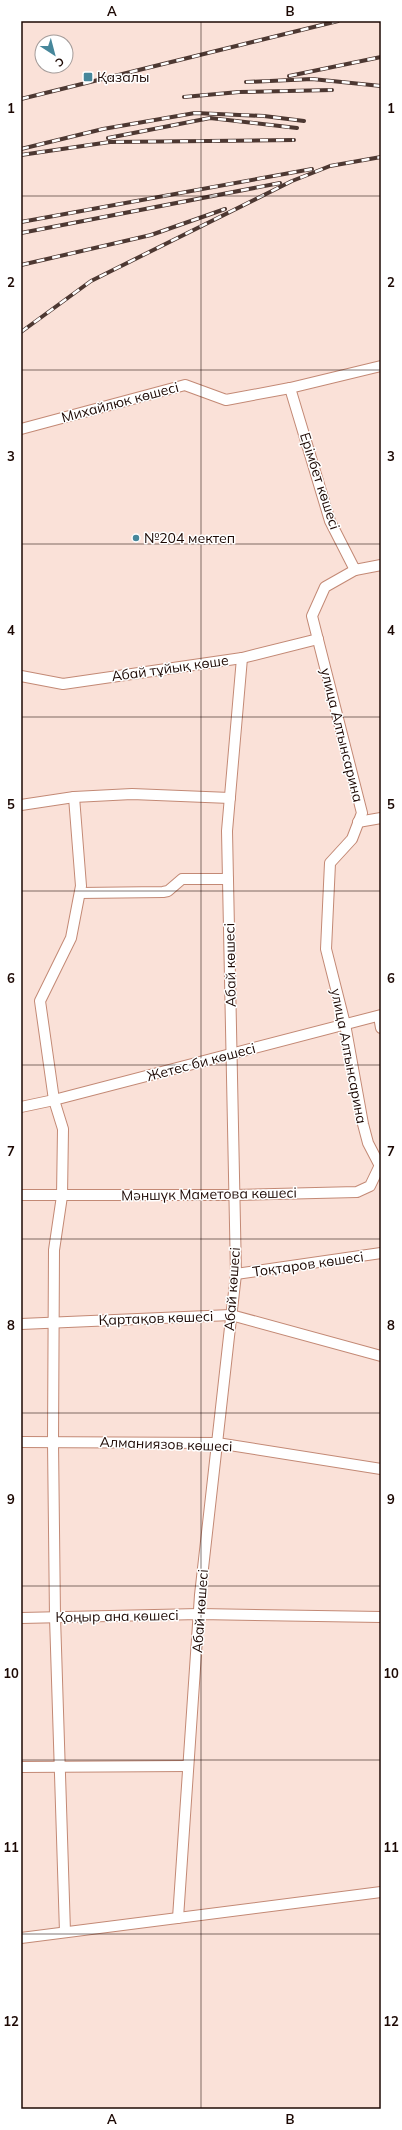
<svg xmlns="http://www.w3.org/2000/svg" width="402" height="2130" viewBox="0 0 402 2130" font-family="Mulish,sans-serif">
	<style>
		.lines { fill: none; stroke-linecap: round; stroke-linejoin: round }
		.minor-casing { stroke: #c38975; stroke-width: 12 }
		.minor { stroke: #fff; stroke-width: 10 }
		.rail-casing { stroke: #4d3832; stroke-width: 4 }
		.rail { stroke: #fff; stroke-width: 2.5; stroke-dasharray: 8; stroke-linecap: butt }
		.grid { fill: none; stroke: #1c0803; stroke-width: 1; stroke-opacity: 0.55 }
		.poi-dot { fill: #47879b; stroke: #fff; stroke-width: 1.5 }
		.labels { text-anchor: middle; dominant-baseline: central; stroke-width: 3; stroke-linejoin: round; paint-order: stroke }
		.poi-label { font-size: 14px; fill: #1c0803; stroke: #fff; text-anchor: start }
		.street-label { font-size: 14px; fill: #1c0803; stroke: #fff }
		.neatline { fill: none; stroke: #1c0803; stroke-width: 1.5 }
		.grid-label { font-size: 13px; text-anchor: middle; font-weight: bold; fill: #1c0803 }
	</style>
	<rect width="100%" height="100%" fill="#fae1d8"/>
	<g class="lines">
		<g class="minor-casing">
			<g id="minor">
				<path d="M 290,388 L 330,521 L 355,570 L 381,565"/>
				<path d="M 21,429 L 185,385 L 226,400 L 290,388 L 381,366"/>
				<path d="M 355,570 L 325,587 L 312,616 L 362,813 L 352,839 L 330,863 L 326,949 L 345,1024 L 363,1124 L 368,1143 L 381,1168"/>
				<path d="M 21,676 L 63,684 L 242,658 L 318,639"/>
				<path d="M 21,805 L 74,797 L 132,794 L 230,798"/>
				<path d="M 358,822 L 381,818"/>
				<path d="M 80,893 L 163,892 L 168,891 L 182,879 L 228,879"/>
				<path d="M 379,1016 L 381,1028"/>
				<path d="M 21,1107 L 54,1100 L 381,1015"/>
				<path d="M 21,1195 L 234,1195 L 357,1192 L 370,1186 L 381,1163"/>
				<path d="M 236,1274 L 381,1253"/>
				<path d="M 21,1324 L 231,1315 L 381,1356"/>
				<path d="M 21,1442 L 217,1443 L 381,1469"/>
				<path d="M 21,1618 L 199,1614 L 381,1617"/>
				<path d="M 21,1767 L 188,1766"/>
				<path d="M 178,1918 L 200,1595 L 236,1274 L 227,831 L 242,658"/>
				<path d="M 65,1932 L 55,1617 L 53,1442 L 54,1250 L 62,1196 L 63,1129 L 54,1100 L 40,1001 L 71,938 L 81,886 L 74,797"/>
				<path d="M 21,1938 L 381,1892"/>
			</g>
		</g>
		<use href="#minor" class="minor"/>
		<g class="rail-casing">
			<g id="rail">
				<path d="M 289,76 L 381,57"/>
				<path d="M 246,82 L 312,79 L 381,86"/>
				<path d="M 184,97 L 239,92 L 332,90"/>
				<path d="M 21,99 L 338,21"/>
				<path d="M 108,138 L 210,118 L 297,128"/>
				<path d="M 21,149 L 103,129 L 195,113 L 264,116 L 304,121"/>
				<path d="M 21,155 L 110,142 L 294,140"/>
				<path d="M 21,222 L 312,169"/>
				<path d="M 21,233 L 280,183"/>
				<path d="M 21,265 L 151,235 L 225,209"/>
				<path d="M 21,332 L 91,281 L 292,181 L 330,166 L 381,157"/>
			</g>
		</g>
		<use href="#rail" class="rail"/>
	</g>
	<path class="grid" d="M 201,21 L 201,2109M 21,196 L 381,196M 21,370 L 381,370M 21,544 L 381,544M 21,717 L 381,717M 21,891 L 381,891M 21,1065 L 381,1065M 21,1239 L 381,1239M 21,1413 L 381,1413M 21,1586 L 381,1586M 21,1760 L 381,1760M 21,1934 L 381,1934"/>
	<g class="poi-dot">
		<rect x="83" y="72" width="10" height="10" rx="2"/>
		<circle cx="136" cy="538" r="4"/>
	</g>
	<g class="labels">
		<g class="poi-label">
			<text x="97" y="77">Қазалы</text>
			<text x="144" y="538">№204 мектеп</text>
		</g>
		<g class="street-label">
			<text transform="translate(120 402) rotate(-15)">Михайлюк көшесі</text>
			<text transform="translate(320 481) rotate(72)">Ерімбет көшесі</text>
			<text transform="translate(170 668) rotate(-8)">Абай тұйық көше</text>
			<text transform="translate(342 735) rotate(76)">улица Алтынсарина</text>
			<text transform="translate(230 965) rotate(-91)">Абай көшесі</text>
			<text transform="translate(349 1056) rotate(79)">улица Алтынсарина</text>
			<text transform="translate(201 1062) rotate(-15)">Жетес би көшесі</text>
			<text transform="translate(209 1194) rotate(-1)">Мәншүк Маметова көшесі</text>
			<text transform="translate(308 1264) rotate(-8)">Тоқтаров көшесі</text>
			<text transform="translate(232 1289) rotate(-86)">Абай көшесі</text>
			<text transform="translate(156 1318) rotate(-2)">Қартақов көшесі</text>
			<text transform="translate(166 1444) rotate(2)">Алманиязов көшесі</text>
			<text transform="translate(200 1611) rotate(-86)">Абай көшесі</text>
			<text transform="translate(117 1616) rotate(-1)">Қоңыр ана көшесі</text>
		</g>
	</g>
	<rect width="402" height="2130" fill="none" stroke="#ffffff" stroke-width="44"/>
	<g transform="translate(54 54) rotate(144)"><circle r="19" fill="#ffffff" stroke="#a49c9a"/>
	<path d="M0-3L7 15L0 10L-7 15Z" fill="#47879b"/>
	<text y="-6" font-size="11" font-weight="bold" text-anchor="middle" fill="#1c0803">С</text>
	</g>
	<rect x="22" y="22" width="358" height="2086" class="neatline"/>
	<g class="grid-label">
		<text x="112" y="16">A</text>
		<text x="290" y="16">B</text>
		<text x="11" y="113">1</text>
		<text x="391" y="113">1</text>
		<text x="11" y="287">2</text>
		<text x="391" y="287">2</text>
		<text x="11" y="461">3</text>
		<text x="391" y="461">3</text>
		<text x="11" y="635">4</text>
		<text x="391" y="635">4</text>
		<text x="11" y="809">5</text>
		<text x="391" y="809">5</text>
		<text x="11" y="983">6</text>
		<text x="391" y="983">6</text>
		<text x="11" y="1156">7</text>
		<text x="391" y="1156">7</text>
		<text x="11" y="1330">8</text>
		<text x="391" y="1330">8</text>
		<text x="11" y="1504">9</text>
		<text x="391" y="1504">9</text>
		<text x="11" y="1678">10</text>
		<text x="391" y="1678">10</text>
		<text x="11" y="1852">11</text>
		<text x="391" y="1852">11</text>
		<text x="11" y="2026">12</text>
		<text x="391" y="2026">12</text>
		<text x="112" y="2124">A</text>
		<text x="290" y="2124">B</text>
	</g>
</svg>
